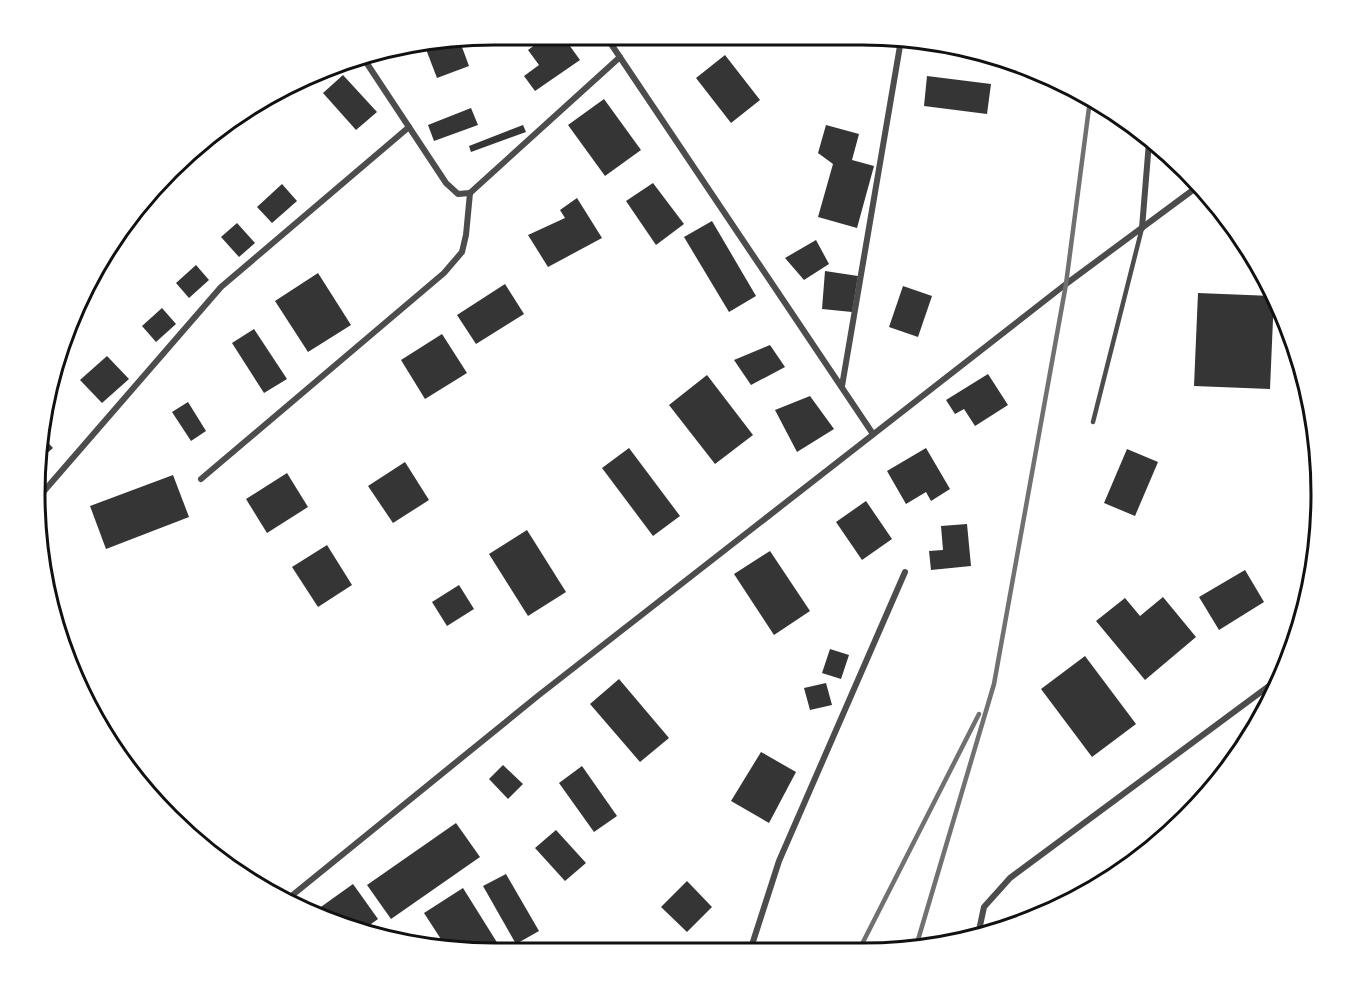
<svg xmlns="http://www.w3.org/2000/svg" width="1356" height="988" viewBox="0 0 1356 988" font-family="Lora,serif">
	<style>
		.building { fill: #353535 }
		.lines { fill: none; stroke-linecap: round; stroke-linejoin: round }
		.service { stroke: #4c4c4c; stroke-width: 4.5 }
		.minor { stroke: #4c4c4c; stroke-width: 6 }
		.rail { stroke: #707070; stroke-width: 4.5 }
		.rim { fill: none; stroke: #111; stroke-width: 3 }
	</style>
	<rect width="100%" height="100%" fill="#fff"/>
	<g class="building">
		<path d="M 534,35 L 562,35 L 580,60 L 535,91 L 524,76 L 539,65 L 528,50 L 539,42 Z"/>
		<path d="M 459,39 L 469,66 L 437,78 L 424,44 Z"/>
		<path d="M 725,55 L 760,100 L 731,123 L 696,78 Z"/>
		<path d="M 343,75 L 377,112 L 356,130 L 323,93 Z"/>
		<path d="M 927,76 L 991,84 L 987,114 L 924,106 Z"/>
		<path d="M 604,99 L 641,150 L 605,176 L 568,125 Z"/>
		<path d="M 471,108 L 478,125 L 434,141 L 428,125 Z"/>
		<path d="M 523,125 L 526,132 L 471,152 L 469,146 Z"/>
		<path d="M 826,125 L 859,134 L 852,160 L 874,166 L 857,228 L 818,217 L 833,164 L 818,153 Z"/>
		<path d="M 212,136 L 216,143 L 182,163 L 181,162 Z"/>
		<path d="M 653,183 L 684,224 L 656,245 L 626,201 Z"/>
		<path d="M 282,184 L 297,201 L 272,223 L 257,207 Z"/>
		<path d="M 577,198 L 602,238 L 548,267 L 528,235 L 565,218 L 560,210 Z"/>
		<path d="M 712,221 L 756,296 L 729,312 L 684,237 Z"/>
		<path d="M 237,223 L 255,243 L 239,257 L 221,237 Z"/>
		<path d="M 816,240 L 829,264 L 804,280 L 785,258 Z"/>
		<path d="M 196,265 L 209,280 L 189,298 L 176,283 Z"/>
		<path d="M 825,271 L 858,276 L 852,312 L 822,309 Z"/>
		<path d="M 318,273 L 351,325 L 308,352 L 275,301 Z"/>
		<path d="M 505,284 L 524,314 L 476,344 L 457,315 Z"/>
		<path d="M 903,286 L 932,296 L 918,337 L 889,327 Z"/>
		<path d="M 1198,293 L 1274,296 L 1270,389 L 1194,386 Z"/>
		<path d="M 162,308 L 176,324 L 156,342 L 142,326 Z"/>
		<path d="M 254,329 L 287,379 L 264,393 L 232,343 Z"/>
		<path d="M 442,334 L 467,373 L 425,399 L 401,360 Z"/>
		<path d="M 770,345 L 785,367 L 751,385 L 734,360 Z"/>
		<path d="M 107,356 L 129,379 L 102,403 L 80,380 Z"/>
		<path d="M 988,374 L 1008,405 L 975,426 L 964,409 L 955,414 L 946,400 Z"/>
		<path d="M 707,375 L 753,435 L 715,464 L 669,405 Z"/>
		<path d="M 810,396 L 834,429 L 797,452 L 775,410 Z"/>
		<path d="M 188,402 L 206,431 L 191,441 L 172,412 Z"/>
		<path d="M 39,433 L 53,448 L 38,461 L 38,434 Z"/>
		<path d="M 629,448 L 680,516 L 653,536 L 602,468 Z"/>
		<path d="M 926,448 L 950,489 L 931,501 L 926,492 L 906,504 L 887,471 Z"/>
		<path d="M 1127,449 L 1158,462 L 1135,516 L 1104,503 Z"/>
		<path d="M 405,462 L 429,500 L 393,523 L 368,486 Z"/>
		<path d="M 287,473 L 308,507 L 267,533 L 246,499 Z"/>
		<path d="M 173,475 L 189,517 L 106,549 L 90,506 Z"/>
		<path d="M 866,501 L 892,539 L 862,560 L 836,522 Z"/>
		<path d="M 967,524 L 971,566 L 931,570 L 929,551 L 943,550 L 941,526 Z"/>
		<path d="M 527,530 L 566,592 L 528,616 L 489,554 Z"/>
		<path d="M 327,545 L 352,585 L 318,607 L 292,567 Z"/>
		<path d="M 770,551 L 810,611 L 774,635 L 734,574 Z"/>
		<path d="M 1245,570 L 1264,602 L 1219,630 L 1199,597 Z"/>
		<path d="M 459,585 L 474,609 L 447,626 L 432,602 Z"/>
		<path d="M 1163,597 L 1196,637 L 1145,680 L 1096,621 L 1125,598 L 1140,616 Z"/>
		<path d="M 830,649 L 849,655 L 841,679 L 822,673 Z"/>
		<path d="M 1085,656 L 1136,724 L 1092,757 L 1041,689 Z"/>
		<path d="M 619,679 L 669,738 L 640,762 L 590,704 Z"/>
		<path d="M 826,683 L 832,705 L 810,710 L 804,688 Z"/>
		<path d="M 761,752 L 796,772 L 769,823 L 731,801 Z"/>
		<path d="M 503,765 L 523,784 L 508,799 L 489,779 Z"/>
		<path d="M 582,766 L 617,816 L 594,832 L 559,783 Z"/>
		<path d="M 456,823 L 480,857 L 391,919 L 367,885 Z"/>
		<path d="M 556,830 L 586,863 L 565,881 L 535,848 Z"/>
		<path d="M 506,874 L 539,931 L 516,944 L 483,886 Z"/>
		<path d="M 687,881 L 712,907 L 687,932 L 661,907 Z"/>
		<path d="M 353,884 L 378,919 L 360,932 L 311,914 Z"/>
		<path d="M 463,888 L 503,952 L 464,952 L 448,950 L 424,913 Z"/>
	</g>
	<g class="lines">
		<path class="service" d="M 1093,422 L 1142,228"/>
		<g class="minor">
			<path d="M 605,35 L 873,434"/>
			<path d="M 362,56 L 446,183 L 458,194 L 470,193 L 620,57"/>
			<path d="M 1142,228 L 1149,142"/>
			<path d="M 842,386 L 901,40"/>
			<path d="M 201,479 L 444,273 L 462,252 L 466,235 L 470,193"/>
			<path d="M 38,498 L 221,287 L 409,127"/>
			<path d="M 284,902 L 539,695 L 1066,284 L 1197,187"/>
			<path d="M 978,935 L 984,907 L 1010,878 L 1281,677"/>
			<path d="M 750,951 L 779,861 L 905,572"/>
		</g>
		<g class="rail">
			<path d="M 859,950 L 979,714"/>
			<path d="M 915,950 L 994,684 L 1066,284 L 1090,100"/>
		</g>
	</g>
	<path d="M0 0H1356V988H0ZM494 45H862A449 449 0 0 1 1311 494V494A449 449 0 0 1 862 943H494A449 449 0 0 1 45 494V494A449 449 0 0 1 494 45Z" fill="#fff" fill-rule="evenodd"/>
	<path class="rim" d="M494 45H862A449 449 0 0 1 1311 494V494A449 449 0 0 1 862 943H494A449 449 0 0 1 45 494V494A449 449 0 0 1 494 45Z"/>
</svg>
